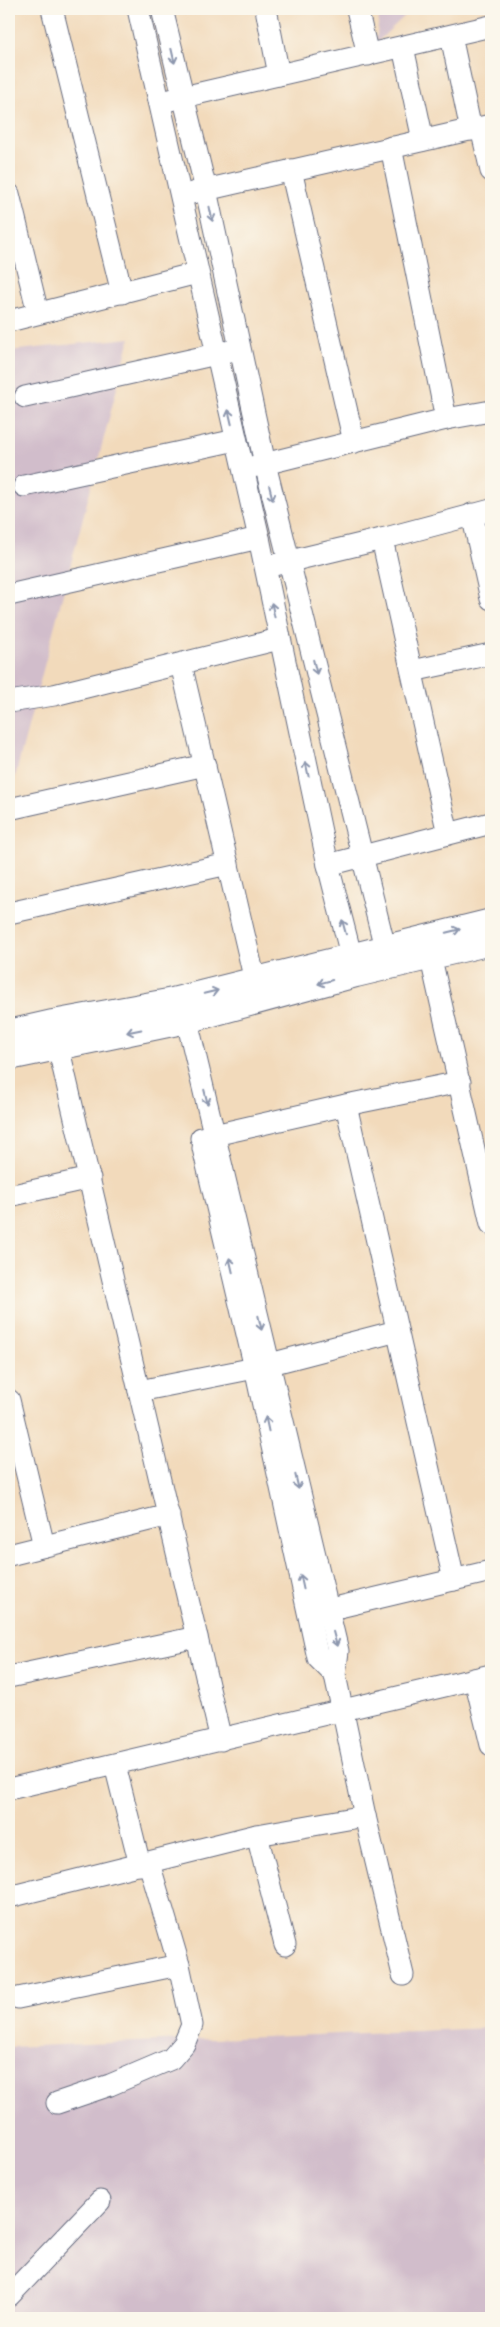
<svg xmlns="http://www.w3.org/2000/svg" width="500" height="2327" viewBox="0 0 500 2327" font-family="Dekko,sans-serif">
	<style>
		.industrial { fill: #d1bdcb }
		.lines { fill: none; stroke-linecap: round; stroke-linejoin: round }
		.minor-casing { stroke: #666b7f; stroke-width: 23 }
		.tertiary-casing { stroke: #666b7f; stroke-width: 28 }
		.minor { stroke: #fff; stroke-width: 21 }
		.tertiary { stroke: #fff; stroke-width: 26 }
		.oneway { stroke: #8d97ae }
	</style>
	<rect width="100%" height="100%" fill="#fbf7ec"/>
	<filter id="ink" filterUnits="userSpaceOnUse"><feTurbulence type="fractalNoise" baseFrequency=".02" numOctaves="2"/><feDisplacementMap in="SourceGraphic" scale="10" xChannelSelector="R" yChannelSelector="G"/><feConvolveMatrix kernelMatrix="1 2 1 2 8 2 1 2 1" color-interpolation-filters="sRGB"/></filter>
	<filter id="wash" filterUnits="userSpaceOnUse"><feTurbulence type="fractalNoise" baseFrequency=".0096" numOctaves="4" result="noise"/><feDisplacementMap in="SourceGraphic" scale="20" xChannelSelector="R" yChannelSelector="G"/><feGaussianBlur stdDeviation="1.12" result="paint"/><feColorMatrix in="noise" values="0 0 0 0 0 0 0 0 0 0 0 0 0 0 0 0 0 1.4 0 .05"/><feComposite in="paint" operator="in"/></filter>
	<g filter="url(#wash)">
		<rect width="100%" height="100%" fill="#f2dabb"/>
		<g class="industrial">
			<path d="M 380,9 L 412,9 L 376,43 Z"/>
			<path d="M 130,338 L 9,800 L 9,351 Z"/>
			<path d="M 491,2028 L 491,2318 L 9,2318 L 9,2047 Z"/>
		</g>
	</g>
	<g filter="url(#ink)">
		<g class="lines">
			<g class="minor-casing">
				<g id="minor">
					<path d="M 52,9 L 122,293"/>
					<path d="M 138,9 L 259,538 L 328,865 L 355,971"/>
					<path d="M 162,9 L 206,190 L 265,464 L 389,964"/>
					<path d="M 266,9 L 279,75"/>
					<path d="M 357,9 L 368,55"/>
					<path d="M 451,36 L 471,130"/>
					<path d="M 403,47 L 423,140"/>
					<path d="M 170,100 L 491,26"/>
					<path d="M 481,128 L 491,171"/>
					<path d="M 391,147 L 446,419"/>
					<path d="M 291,170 L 354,442"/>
					<path d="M 192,193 L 491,125"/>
					<path d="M 9,194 L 38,313"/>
					<path d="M 9,321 L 197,273"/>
					<path d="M 25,397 L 230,351"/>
					<path d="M 252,467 L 446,419 L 491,411"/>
					<path d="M 24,486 L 236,440"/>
					<path d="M 472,514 L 491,599"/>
					<path d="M 382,539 L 448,834"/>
					<path d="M 274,565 L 382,539 L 491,510"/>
					<path d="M 9,595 L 259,538"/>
					<path d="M 181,664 L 255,981"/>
					<path d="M 412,671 L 491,654"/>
					<path d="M 9,702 L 54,695 L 279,639"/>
					<path d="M 9,809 L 205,765"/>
					<path d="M 328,865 L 491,823"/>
					<path d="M 9,913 L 228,864"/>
					<path d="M 427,941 L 491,1224"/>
					<path d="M 183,1004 L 338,1651 L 335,1675 L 365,1816 L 403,1975"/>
					<path d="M 55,1033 L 221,1740"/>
					<path d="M 346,1105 L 454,1580"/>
					<path d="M 201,1138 L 346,1105 L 460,1082"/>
					<path d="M 203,1148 L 255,1368 L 318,1658 L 335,1675"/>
					<path d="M 9,1196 L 90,1178"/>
					<path d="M 139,1391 L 255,1368 L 397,1331"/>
					<path d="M 9,1400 L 44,1546"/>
					<path d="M 9,1555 L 169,1515"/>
					<path d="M 314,1613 L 491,1571"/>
					<path d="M 9,1677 L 197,1637"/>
					<path d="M 475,1679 L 491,1745"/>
					<path d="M 115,1765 L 140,1865"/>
					<path d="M 9,1789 L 491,1675"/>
					<path d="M 257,1835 L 285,1945"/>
					<path d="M 9,1897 L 257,1835 L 365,1816"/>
					<path d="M 18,1998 L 179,1965"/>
					<path d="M 57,2103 L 110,2085 L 171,2059 L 184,2044 L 192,2025 L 179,1965 L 149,1863"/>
					<path d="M 9,2296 L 100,2201"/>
				</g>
			</g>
			<g class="tertiary-casing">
				<g id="tertiary">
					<path d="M 9,1033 L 53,1023 L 168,1002 L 491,922"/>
					<path d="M 9,1057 L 187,1020 L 356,974 L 491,942"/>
				</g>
			</g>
			<use href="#minor" class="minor"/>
			<use href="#tertiary" class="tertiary"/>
		</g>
		<defs><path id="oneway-shaft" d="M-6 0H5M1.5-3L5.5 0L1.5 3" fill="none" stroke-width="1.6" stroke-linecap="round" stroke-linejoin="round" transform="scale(1.25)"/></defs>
		<g class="oneway">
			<use href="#oneway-shaft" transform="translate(173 56) rotate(77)"/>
			<use href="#oneway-shaft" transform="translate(211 214) rotate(78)"/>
			<use href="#oneway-shaft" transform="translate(230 417) rotate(-103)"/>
			<use href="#oneway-shaft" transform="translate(271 493) rotate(76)"/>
			<use href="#oneway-shaft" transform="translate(273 610) rotate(-102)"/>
			<use href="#oneway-shaft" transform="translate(315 667) rotate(76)"/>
			<use href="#oneway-shaft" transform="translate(307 769) rotate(-102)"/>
			<use href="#oneway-shaft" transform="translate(344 927) rotate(-105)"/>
			<use href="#oneway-shaft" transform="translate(453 931) rotate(-14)"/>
			<use href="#oneway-shaft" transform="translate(325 982) rotate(165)"/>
			<use href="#oneway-shaft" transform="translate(211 992) rotate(-13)"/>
			<use href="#oneway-shaft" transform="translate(134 1031) rotate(168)"/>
			<use href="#oneway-shaft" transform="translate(206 1097) rotate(76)"/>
			<use href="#oneway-shaft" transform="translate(231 1265) rotate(-103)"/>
			<use href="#oneway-shaft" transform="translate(260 1323) rotate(77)"/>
			<use href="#oneway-shaft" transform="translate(267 1424) rotate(-102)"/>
			<use href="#oneway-shaft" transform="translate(297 1482) rotate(77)"/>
			<use href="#oneway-shaft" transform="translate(302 1582) rotate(-102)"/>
			<use href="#oneway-shaft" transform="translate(335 1639) rotate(75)"/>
		</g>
	</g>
	<rect width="500" height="2327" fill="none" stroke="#fbf7ec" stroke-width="30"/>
</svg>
